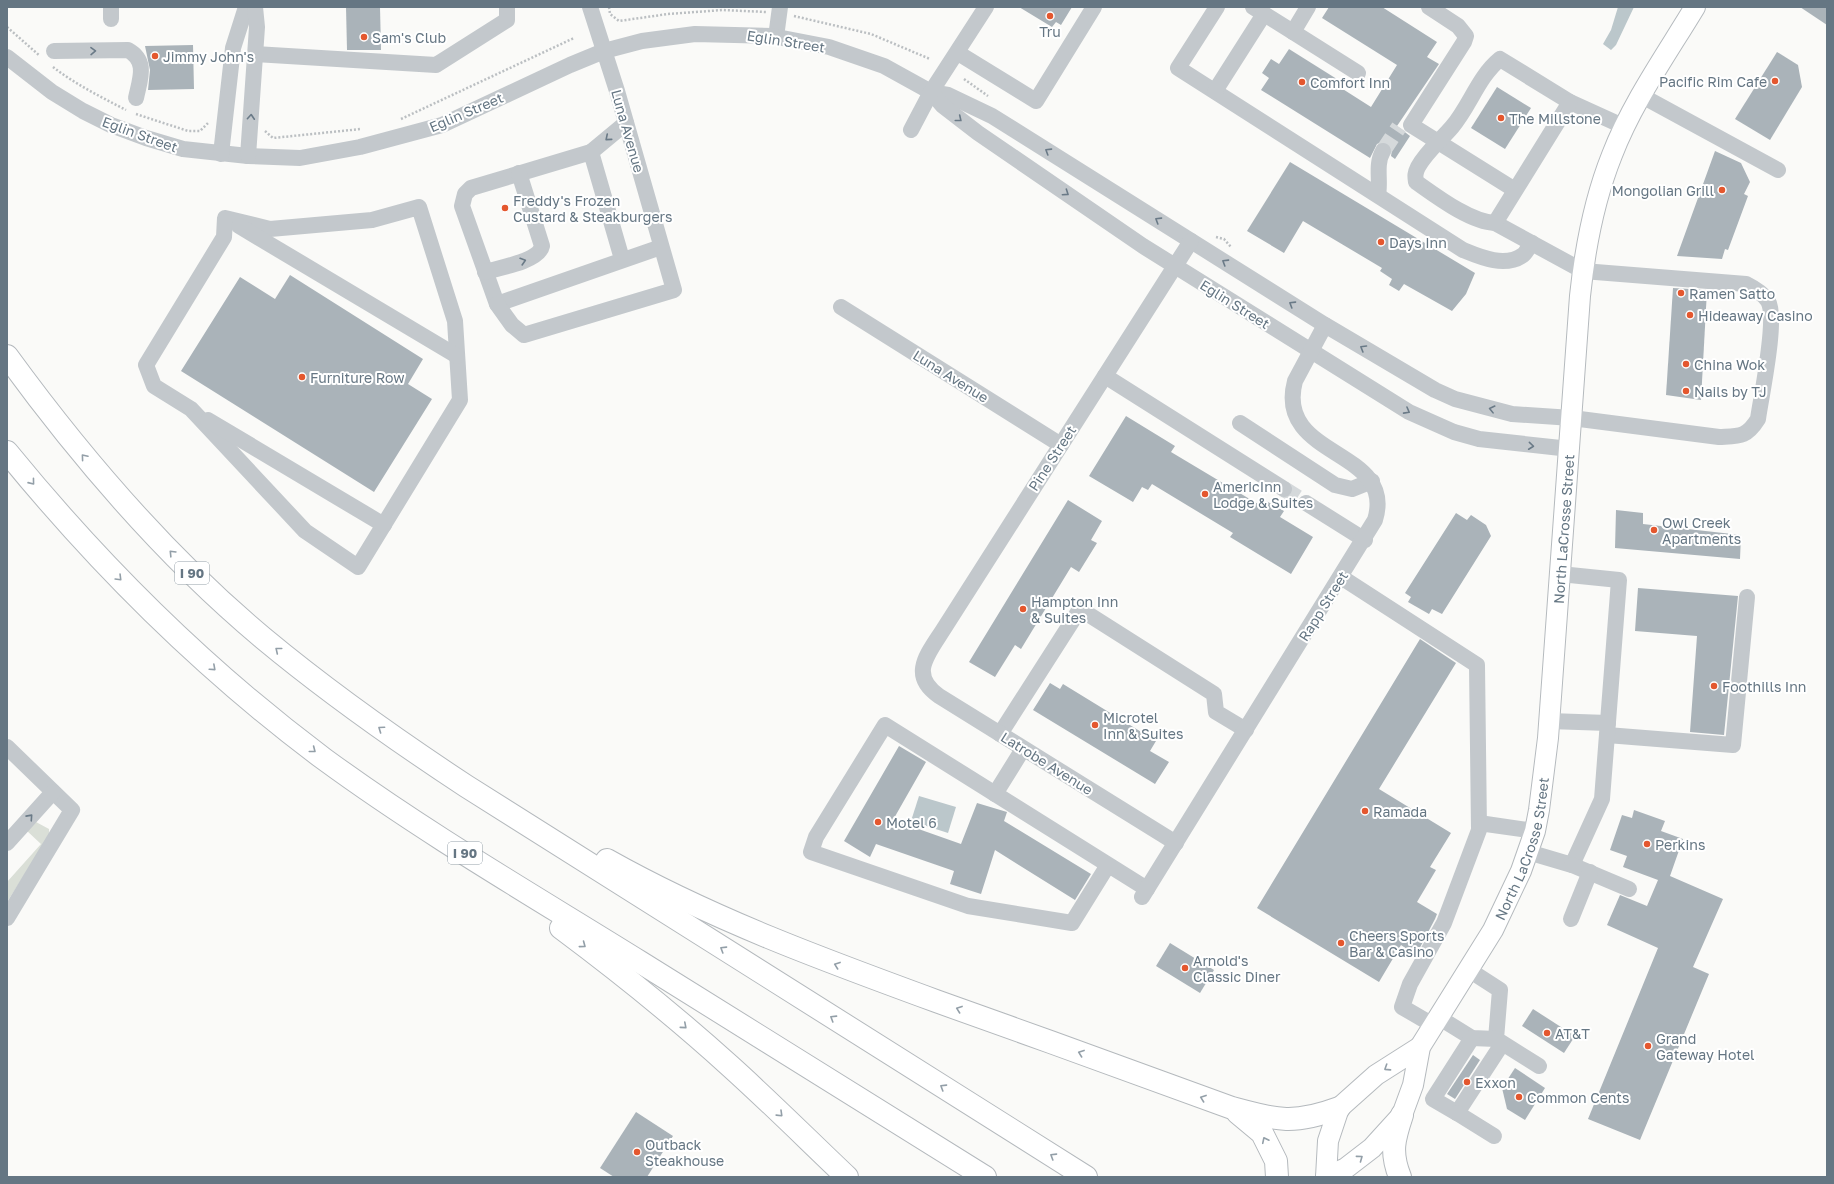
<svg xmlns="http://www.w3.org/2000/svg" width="1834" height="1184" viewBox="0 0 1834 1184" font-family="'Golos Text',sans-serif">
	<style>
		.green { fill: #dadfd7 }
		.water { fill: #bbc7cb }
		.building { fill: #aab3b9 }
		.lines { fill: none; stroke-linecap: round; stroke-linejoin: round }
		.minor-tunnel { stroke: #d5d9db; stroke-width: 16; stroke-dasharray: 16 8; stroke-linecap: butt }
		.major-casing { stroke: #b5babe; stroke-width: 22 }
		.highway-casing { stroke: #b4b9bd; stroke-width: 24 }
		.path { stroke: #bbbfc2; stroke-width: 2.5; stroke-dasharray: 2 2; stroke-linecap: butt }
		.minor { stroke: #c3c8cc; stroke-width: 16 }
		.major { stroke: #fff; stroke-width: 20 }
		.highway { stroke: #fff; stroke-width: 22 }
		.oneway { stroke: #6a7a87 }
		.oneway2 { stroke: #939fa8 }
		.poi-dot { fill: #e4572e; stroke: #fff; stroke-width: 1.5 }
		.labels { text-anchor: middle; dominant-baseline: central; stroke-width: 4; stroke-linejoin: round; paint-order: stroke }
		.shield { fill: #fff; stroke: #939fa8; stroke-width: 1 }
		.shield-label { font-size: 13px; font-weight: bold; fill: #657683 }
		.poi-label { font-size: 14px; fill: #657683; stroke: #fff; text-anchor: start }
		.street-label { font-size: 14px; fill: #657683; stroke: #fff }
	</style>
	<rect width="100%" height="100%" fill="#fafaf8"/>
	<path class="green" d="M 36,822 L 49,829 L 49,836 L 7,902 L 7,882 L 41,844 L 26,830 Z"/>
	<g class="water">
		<path d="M 1618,7 L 1634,7 L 1616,45 L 1611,50 L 1603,44 L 1611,30 Z"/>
		<path d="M 919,796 L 956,807 L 948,833 L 911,821 Z"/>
	</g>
	<g class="building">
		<path d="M 346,7 L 380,7 L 381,50 L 347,50 Z"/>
		<path d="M 1019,7 L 1072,7 L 1061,25 L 1056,22 L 1052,27 Z"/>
		<path d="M 1329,7 L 1382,7 L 1437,42 L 1427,57 L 1439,64 L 1397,126 L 1410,136 L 1395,159 L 1391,156 L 1392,150 L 1387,143 L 1382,142 L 1377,144 L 1370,158 L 1261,90 L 1269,78 L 1262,73 L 1271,59 L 1279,64 L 1289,49 L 1340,81 L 1338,86 L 1371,107 L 1397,65 L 1322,18 Z"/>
		<path d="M 1800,7 L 1827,7 L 1827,25 Z"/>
		<path d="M 193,45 L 194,89 L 148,90 L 150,70 L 145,46 Z"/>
		<path d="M 1777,52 L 1798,65 L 1802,87 L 1770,140 L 1735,119 Z"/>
		<path d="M 1497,87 L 1531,108 L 1505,149 L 1471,128 Z"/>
		<path d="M 1715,151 L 1741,163 L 1750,182 L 1744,194 L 1748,196 L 1728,250 L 1725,249 L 1722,259 L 1677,256 Z"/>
		<path d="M 1290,162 L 1475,273 L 1466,294 L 1452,311 L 1404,284 L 1399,291 L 1389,285 L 1392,279 L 1380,271 L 1382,268 L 1303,221 L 1284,253 L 1247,231 Z"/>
		<path d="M 290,275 L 423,359 L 408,384 L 432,399 L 374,492 L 181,371 L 240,277 L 275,299 Z"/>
		<path d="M 1673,288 L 1707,290 L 1701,400 L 1666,395 Z"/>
		<path d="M 1126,416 L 1175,446 L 1171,452 L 1258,504 L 1261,498 L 1284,511 L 1280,517 L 1313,537 L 1291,574 L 1230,537 L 1233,533 L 1152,484 L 1148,490 L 1142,487 L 1133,502 L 1089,476 Z"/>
		<path d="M 1068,500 L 1102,521 L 1091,540 L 1097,543 L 1079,572 L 1071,567 L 1021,649 L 1015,645 L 995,677 L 969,662 Z"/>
		<path d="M 1616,510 L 1643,513 L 1643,524 L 1741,535 L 1740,559 L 1615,548 Z"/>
		<path d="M 1456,513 L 1467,520 L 1471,515 L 1486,525 L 1491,536 L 1442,614 L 1432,609 L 1429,614 L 1408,602 L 1411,597 L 1405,593 Z"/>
		<path d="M 1638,588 L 1738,596 L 1724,735 L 1690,732 L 1697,636 L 1635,631 Z"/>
		<path d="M 1420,639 L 1456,663 L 1379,789 L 1451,833 L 1430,867 L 1436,870 L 1417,902 L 1437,914 L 1435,919 L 1416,955 L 1401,945 L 1379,982 L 1257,908 Z"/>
		<path d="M 1050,683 L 1060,689 L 1063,684 L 1156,741 L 1150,751 L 1169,762 L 1155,784 L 1033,710 Z"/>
		<path d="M 899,746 L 926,762 L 893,820 L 961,844 L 977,803 L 1007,812 L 1004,821 L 1091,874 L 1075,900 L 995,850 L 981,894 L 950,884 L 954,871 L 876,844 L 870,857 L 844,841 Z"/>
		<path d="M 1634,810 L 1665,821 L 1661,831 L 1683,839 L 1670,876 L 1723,899 L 1693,967 L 1709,974 L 1640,1140 L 1588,1119 L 1658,948 L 1607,925 L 1620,895 L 1647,906 L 1658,880 L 1623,867 L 1627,856 L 1610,850 L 1622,815 L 1632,818 Z"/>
		<path d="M 1170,943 L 1214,970 L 1200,993 L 1156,966 Z"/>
		<path d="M 1533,1009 L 1575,1036 L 1564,1053 L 1522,1026 Z"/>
		<path d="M 1473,1055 L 1480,1060 L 1455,1099 L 1447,1094 Z"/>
		<path d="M 1515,1068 L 1545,1088 L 1525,1120 L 1507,1109 L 1502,1088 Z"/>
		<path d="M 636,1112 L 673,1136 L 647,1177 L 614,1177 L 600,1168 Z"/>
	</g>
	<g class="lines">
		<g class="minor-tunnel">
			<path d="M 1383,151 L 1399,127"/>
			<path d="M 1284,489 L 1306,503"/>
		</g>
		<g class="major-casing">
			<g id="major">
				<path id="s1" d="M 1326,1177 L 1346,1168 L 1372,1148 L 1402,1115 L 1413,1085 L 1420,1047 L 1493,930 L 1521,871 L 1535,831 L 1539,810 L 1548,738 L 1580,296 C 1585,248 1594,200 1612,155 C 1632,103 1666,55 1695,7"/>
				<path d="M 1326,1177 L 1328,1141 L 1339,1108 L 1376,1075 L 1420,1047"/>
			</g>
		</g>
		<g class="highway-casing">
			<g id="highway">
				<path d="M 7,356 C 82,459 165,556 263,638 C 328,692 396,740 466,786 L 1086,1177"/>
				<path d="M 7,452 C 100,566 206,671 324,759 C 425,833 534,896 640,962 C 755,1033 870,1105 985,1177"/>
				<path d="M 607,860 C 712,919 824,960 936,1001 C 1035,1036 1133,1072 1232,1108 C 1277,1120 1293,1125 1339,1108"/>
				<path d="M 561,928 C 620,972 676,1017 730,1066 C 770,1102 808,1140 847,1177"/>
				<path d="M 1238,1113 L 1262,1133 L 1276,1161 L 1277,1177"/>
				<path d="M 1400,1177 C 1390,1152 1394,1139 1402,1115"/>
			</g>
		</g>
		<g class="path">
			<path d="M 609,7 L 610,14 L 619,21 L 668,14 L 723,10 L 766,12"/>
			<path d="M 794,16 L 871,34 L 930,59"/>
			<path d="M 7,27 L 40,56"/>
			<path d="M 53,67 C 75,84 101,97 126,110"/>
			<path d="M 964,79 L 988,96"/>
			<path d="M 136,114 L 188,131 L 200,131 L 209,122"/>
			<path d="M 401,119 L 574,38"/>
			<path d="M 265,131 L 273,138 L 361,129"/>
			<path d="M 1216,237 L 1224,239 L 1231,247"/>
		</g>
		<g class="minor">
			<path d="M 1217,7 L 1178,68 L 1463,250 C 1480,257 1505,268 1523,255 C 1526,253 1529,246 1532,243"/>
			<path d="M 1253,7 L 1293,32"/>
			<path d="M 1308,7 L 1293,32 L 1358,73"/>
			<path d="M 1429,7 L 1458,26 L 1466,36 L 1464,42 L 1411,125 L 1515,190"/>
			<path d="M 111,19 L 111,7"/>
			<path d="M 776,37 L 780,7"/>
			<path d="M 54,51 L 128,50 C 148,61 140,79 136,98"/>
			<path d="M 958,53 L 1036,101 L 1094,7"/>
			<path d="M 255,54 L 436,65 L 507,20 L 507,7"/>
			<path d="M 7,57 L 52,92 L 83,111 L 111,125 L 146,138 L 183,149 L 248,156 L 300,158 L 360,147 L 442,125 L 570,65 L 604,51 L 642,41 L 695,34 L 772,36 L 829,47 L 884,66 L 931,92 L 948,95 L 992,116 L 1325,325 L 1435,390 L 1455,399 L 1512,414 L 1572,418 L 1719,437 C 1739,436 1746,438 1758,419 C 1761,397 1778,318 1768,301 C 1763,293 1754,288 1746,284 L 1583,271 L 1495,223 C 1470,222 1436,196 1416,182 C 1415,176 1415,173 1418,167 C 1426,152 1441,140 1452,127 C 1470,106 1478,77 1500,59 L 1570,102 L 1625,127"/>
			<path d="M 1215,91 L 1264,14"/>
			<path d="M 931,92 L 943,106 L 978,133 L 1143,246 L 1409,412 L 1454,432 L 1479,439 L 1570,449"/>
			<path d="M 1642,96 L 1778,170"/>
			<path d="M 911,130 L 931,92 L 986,7"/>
			<path d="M 591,152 L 626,123"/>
			<path d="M 221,154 L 233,48 L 246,7"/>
			<path d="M 248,156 L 257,27 L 255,7"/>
			<path d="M 1378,195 C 1381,180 1375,165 1383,151"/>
			<path d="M 419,207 L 455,321 L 460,400 L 358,567 L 305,531 L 191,409 L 154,386 L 146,365 L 224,237 L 225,218 L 270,229 L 372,220 Z"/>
			<path d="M 1495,223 L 1570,102"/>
			<path d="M 239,226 L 457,356"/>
			<path d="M 622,259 L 591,152 L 471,188 L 465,194 L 462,206 L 497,304 L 661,247"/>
			<path d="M 485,272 C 499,268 539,261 542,246 L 519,173"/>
			<path d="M 497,304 L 512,325 L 524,335 L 674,290 L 617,91 L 590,7"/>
			<path d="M 841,307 L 1061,445"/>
			<path d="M 1105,376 L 1284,489"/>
			<path d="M 208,420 L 384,525"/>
			<path d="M 1240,423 L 1335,485 L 1352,489 L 1372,481"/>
			<path d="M 1306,503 L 1365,540"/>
			<path d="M 1341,577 L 1477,665 L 1479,830 L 1444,923 L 1410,984 L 1402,1007 L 1433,1025"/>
			<path d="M 1549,721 L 1608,723"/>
			<path d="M 1000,734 L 1080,609 L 1214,694 L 1216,712 L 1246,730"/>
			<path d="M 1607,735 L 1733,745 L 1747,597"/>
			<path d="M 7,747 L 72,810 L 7,918"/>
			<path d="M 995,794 L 1023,749"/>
			<path d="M 1479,823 L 1535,831"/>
			<path d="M 7,843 L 53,792"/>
			<path d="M 1176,843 L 939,696 C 909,675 927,655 943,630 L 1191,241"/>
			<path d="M 1528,852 L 1572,865 L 1602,799 L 1619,580 L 1560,574"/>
			<path d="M 1108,865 L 1072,923 L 968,906 L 811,852 L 816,837 L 885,725 L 1147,889"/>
			<path d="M 1572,865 L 1629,889"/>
			<path d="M 1142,897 L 1375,520 C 1397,448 1274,459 1295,381 L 1325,325"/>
			<path d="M 1571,919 L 1590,872"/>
			<path d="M 1469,970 L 1500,990 L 1496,1039 L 1539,1066"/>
			<path d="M 1438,1017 L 1472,1038 L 1496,1039"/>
			<path d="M 1472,1038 L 1433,1099 L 1457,1113 L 1502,1044"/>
			<path d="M 1457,1113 L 1494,1136"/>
		</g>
		<use href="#major" class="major"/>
		<use href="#highway" class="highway"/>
	</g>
	<defs><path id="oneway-chevron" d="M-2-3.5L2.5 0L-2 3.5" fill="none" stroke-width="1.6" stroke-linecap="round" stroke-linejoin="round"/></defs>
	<g class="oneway">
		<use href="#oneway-chevron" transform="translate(93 51) rotate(-1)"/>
		<use href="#oneway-chevron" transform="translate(251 117) rotate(-86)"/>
		<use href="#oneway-chevron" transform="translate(959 119) rotate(39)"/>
		<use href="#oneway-chevron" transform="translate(608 138) rotate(140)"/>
		<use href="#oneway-chevron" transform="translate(1048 151) rotate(-148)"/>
		<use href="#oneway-chevron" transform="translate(1066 193) rotate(34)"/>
		<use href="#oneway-chevron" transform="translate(1158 220) rotate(-148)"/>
		<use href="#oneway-chevron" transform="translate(523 261) rotate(-17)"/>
		<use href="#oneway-chevron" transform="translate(1225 262) rotate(-148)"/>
		<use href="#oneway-chevron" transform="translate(1292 304) rotate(-148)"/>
		<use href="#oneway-chevron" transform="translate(1363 348) rotate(-149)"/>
		<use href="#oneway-chevron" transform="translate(1492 409) rotate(-166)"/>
		<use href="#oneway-chevron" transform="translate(1407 411) rotate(29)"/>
		<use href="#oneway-chevron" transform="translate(1531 446) rotate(6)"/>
		<use href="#oneway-chevron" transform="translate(30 817) rotate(-48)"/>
	</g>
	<g class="oneway2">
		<use href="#oneway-chevron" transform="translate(84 457) rotate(-130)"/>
		<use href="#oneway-chevron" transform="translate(32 482) rotate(51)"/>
		<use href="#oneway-chevron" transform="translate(172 553) rotate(-134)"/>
		<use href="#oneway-chevron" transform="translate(119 578) rotate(45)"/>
		<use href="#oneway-chevron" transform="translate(278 650) rotate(-141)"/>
		<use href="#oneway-chevron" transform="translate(213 668) rotate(42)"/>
		<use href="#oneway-chevron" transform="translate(381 729) rotate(-145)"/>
		<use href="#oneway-chevron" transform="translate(313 750) rotate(38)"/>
		<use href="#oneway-chevron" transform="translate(583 945) rotate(37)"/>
		<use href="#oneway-chevron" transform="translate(723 949) rotate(-148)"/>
		<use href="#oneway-chevron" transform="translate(837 965) rotate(-160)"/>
		<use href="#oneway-chevron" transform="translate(959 1009) rotate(-160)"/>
		<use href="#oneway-chevron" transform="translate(833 1018) rotate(-148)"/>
		<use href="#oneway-chevron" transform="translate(684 1026) rotate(41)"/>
		<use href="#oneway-chevron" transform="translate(1081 1053) rotate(-160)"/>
		<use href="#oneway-chevron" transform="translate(1387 1068) rotate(147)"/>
		<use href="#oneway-chevron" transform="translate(943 1087) rotate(-148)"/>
		<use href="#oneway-chevron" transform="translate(1203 1098) rotate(-160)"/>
		<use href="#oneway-chevron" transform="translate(780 1114) rotate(44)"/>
		<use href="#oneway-chevron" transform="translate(1265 1140) rotate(-116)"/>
		<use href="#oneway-chevron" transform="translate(1053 1156) rotate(-148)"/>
		<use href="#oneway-chevron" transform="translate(1360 1158) rotate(-36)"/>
	</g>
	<g class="poi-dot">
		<circle cx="1050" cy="16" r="4"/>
		<circle cx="364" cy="37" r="4"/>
		<circle cx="155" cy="56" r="4"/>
		<circle cx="1775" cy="81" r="4"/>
		<circle cx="1302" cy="82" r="4"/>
		<circle cx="1501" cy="118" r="4"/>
		<circle cx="1722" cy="190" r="4"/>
		<circle cx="505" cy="208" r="4"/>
		<circle cx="1381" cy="242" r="4"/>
		<circle cx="1681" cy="293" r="4"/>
		<circle cx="1690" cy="315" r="4"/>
		<circle cx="1686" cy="364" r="4"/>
		<circle cx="302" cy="377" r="4"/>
		<circle cx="1686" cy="391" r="4"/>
		<circle cx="1205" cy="494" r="4"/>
		<circle cx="1654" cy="530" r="4"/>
		<circle cx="1023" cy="609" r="4"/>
		<circle cx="1714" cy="686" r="4"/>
		<circle cx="1095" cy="725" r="4"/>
		<circle cx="1365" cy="811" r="4"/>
		<circle cx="878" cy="822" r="4"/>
		<circle cx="1647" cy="844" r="4"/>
		<circle cx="1341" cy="943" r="4"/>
		<circle cx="1185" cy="968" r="4"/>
		<circle cx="1547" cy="1033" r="4"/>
		<circle cx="1648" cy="1046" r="4"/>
		<circle cx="1467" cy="1082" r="4"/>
		<circle cx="1519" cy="1097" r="4"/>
		<circle cx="637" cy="1152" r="4"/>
	</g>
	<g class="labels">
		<g class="shield">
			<rect x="175" y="562" width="34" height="22" rx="3"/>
			<rect x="448" y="842" width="34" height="22" rx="3"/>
		</g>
		<g class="shield-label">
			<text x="192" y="573">I 90</text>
			<text x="465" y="853">I 90</text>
		</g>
		<g class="poi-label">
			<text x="1050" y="31" text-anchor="middle">Tru</text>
			<text x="372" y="37">Sam's Club</text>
			<text x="163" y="56">Jimmy John's</text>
			<text x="1767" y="81" text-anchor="end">Pacific Rim Cafe</text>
			<text x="1310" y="82">Comfort Inn</text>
			<text x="1509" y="118">The Millstone</text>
			<text x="1714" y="190" text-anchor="end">Mongolian Grill</text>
			<text x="513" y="200">Freddy's Frozen<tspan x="513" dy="16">Custard &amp; Steakburgers</tspan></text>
			<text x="1389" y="242">Days Inn</text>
			<text x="1689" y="293">Ramen Satto</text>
			<text x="1698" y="315">Hideaway Casino</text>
			<text x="1694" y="364">China Wok</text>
			<text x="310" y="377">Furniture Row</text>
			<text x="1694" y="391">Nails by TJ</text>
			<text x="1213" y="486">AmericInn<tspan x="1213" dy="16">Lodge &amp; Suites</tspan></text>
			<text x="1662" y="522">Owl Creek<tspan x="1662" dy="16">Apartments</tspan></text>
			<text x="1031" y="601">Hampton Inn<tspan x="1031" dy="16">&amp; Suites</tspan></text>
			<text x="1722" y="686">Foothills Inn</text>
			<text x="1103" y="717">Microtel<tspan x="1103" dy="16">Inn &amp; Suites</tspan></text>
			<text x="1373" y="811">Ramada</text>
			<text x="886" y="822">Motel 6</text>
			<text x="1655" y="844">Perkins</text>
			<text x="1349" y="935">Cheers Sports<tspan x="1349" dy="16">Bar &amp; Casino</tspan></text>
			<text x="1193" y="960">Arnold's<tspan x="1193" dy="16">Classic Diner</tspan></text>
			<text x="1555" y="1033">AT&amp;T</text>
			<text x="1656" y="1038">Grand<tspan x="1656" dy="16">Gateway Hotel</tspan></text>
			<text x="1475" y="1082">Exxon</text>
			<text x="1527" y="1097">Common Cents</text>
			<text x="645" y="1144">Outback<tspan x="645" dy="16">Steakhouse</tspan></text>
		</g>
		<g class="street-label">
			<text transform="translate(786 41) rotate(9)">Eglin Street</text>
			<text transform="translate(466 112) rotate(-23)">Eglin Street</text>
			<text transform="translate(628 131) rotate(74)">Luna Avenue</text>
			<text transform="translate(140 134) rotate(20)">Eglin Street</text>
			<text transform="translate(1235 304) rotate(32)">Eglin Street</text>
			<text transform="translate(951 376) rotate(32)">Luna Avenue</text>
			<text transform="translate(1052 458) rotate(-57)">Pine Street</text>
			<text stroke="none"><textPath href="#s1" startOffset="719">North LaCrosse Street</textPath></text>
			<text transform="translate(1323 606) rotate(-58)">Rapp Street</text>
			<text transform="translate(1047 763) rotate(32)">Latrobe Avenue</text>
			<text stroke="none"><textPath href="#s1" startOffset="395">North LaCrosse Street</textPath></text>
		</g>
	</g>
	<rect width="1834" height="1184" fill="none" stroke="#657683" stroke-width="16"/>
</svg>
